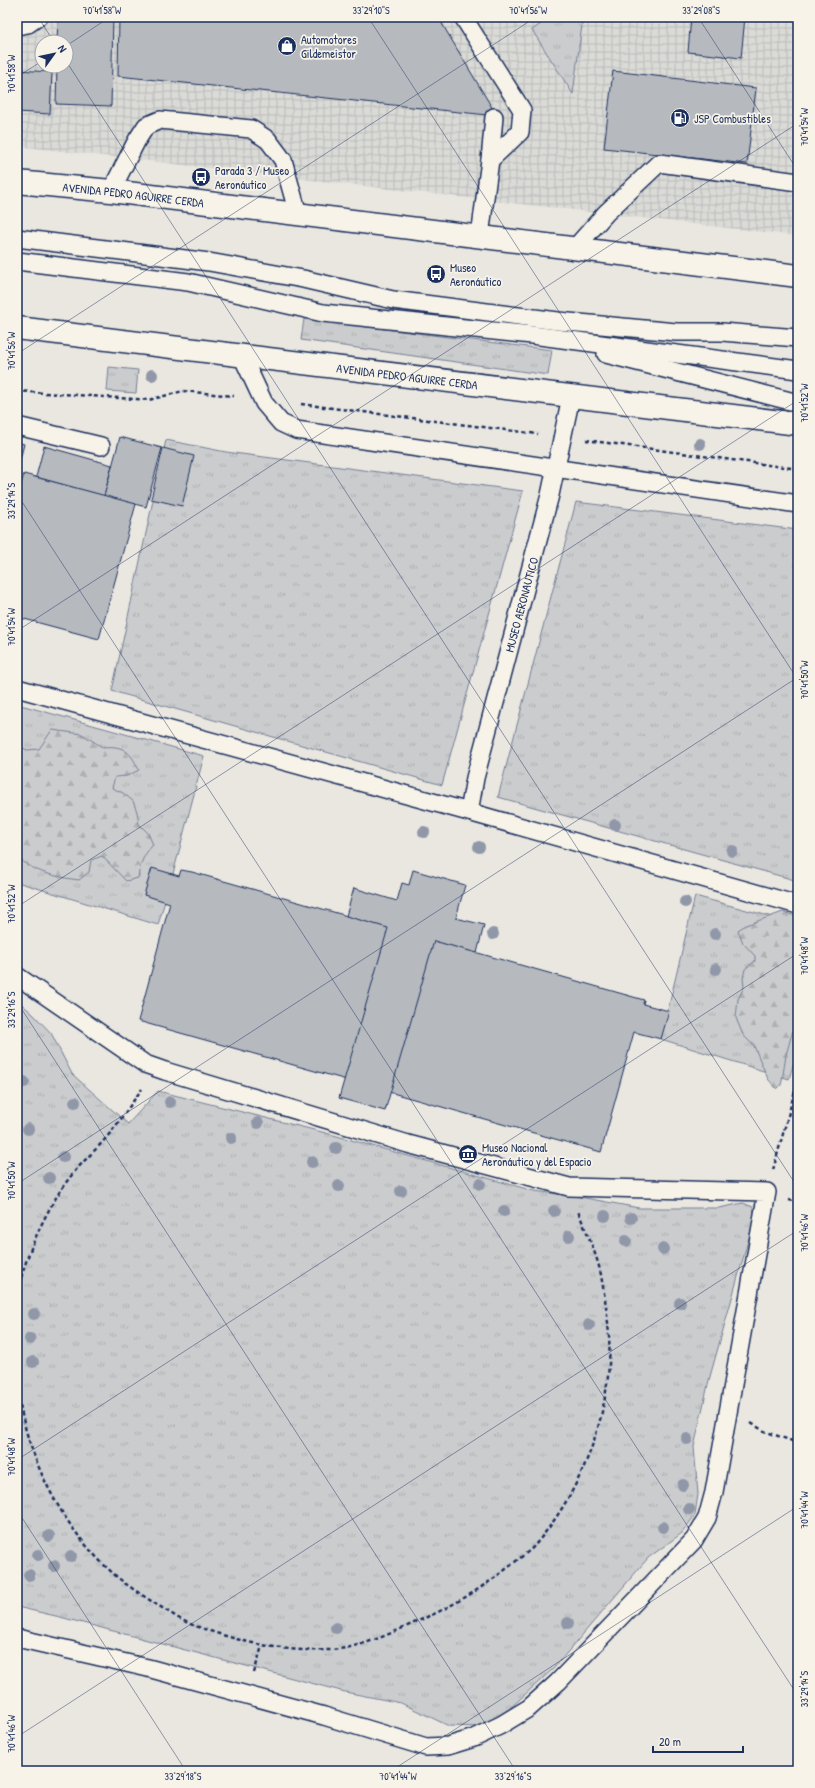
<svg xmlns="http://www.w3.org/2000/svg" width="815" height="1788" viewBox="0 0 815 1788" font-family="'Patrick Hand',sans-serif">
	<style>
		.industrial { fill: url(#industrial-grid); fill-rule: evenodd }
		.grass { fill: url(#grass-tufts); stroke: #737e96 }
		.forest { fill: url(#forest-firs); stroke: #737e96 }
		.building { fill: #b6babf; stroke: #1b2f5e }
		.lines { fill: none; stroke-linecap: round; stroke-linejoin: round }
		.service-casing { stroke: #1b2f5e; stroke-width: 20 }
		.primary-casing { stroke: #1b2f5e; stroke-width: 25 }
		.path { stroke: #1b2f5e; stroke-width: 2.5; stroke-dasharray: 4 3; stroke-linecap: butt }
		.service { stroke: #f7f3e8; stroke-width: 17 }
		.primary { stroke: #f7f3e8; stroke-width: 22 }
		.tree { fill: #9097a8 }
		.ticks { fill: none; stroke: #1b2f5e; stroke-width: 1; stroke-opacity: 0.45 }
		.labels { text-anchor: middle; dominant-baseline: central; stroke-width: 3.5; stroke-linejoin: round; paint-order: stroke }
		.poi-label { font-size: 12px; fill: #1b2f5e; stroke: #f7f3e8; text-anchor: start }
		.street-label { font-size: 12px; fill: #1b2f5e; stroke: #f7f3e8 }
		.neatline { fill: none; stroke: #1b2f5e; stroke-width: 1.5 }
		.ticks-label { font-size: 10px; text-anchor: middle; fill: #1b2f5e }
	</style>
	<defs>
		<pattern id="industrial-grid" width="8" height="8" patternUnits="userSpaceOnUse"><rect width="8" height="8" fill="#dadad6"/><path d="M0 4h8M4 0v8" fill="none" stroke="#babbba"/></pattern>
		<pattern id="grass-tufts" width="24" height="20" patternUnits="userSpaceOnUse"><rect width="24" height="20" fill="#cbcccd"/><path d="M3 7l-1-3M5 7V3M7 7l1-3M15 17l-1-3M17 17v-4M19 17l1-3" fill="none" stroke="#aeb0b2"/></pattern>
		<pattern id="forest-firs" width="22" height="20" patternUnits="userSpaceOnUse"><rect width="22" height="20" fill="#cbcccd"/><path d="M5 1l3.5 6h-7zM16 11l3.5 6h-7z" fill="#aeb0b2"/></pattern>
	</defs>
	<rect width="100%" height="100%" fill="#eae7e0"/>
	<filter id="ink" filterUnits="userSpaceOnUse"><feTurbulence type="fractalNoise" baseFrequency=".025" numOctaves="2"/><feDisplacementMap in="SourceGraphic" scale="8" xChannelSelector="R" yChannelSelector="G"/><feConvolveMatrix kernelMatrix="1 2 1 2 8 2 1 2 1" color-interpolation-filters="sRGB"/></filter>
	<g filter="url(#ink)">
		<path class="industrial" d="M 17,17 L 798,17 L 798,236 L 17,146 ZM 42,42 L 66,42 L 66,66 L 42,66 Z"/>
		<g class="grass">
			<path d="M 551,17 L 583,17 L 573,94 L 532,30 Z"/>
			<path d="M 304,319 L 552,350 L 548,375 L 301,340 Z"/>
			<path d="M 109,367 L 138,370 L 136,393 L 107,391 Z"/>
			<path d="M 166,440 L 226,452 L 523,491 L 442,785 L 112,691 Z"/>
			<path d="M 576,502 L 798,530 L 798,881 L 498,797 Z"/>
			<path d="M 17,704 L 204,756 L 173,874 L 152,869 L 144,895 L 165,901 L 158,925 L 17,882 Z"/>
			<path d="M 695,896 L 798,924 L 798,1048 L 789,1079 L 661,1039 Z"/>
			<path d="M 17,1000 L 33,1014 L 51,1033 L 72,1074 L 128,1124 L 158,1091 L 326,1133 L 534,1191 L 580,1197 L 639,1208 L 719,1208 L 743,1203 L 753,1207 L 755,1216 L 709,1380 L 694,1447 L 698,1494 L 695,1515 L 682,1533 L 648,1558 L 554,1668 L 497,1720 L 480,1727 L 449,1726 L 401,1703 L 345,1692 L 60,1617 L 17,1607 Z"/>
		</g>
		<g class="forest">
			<path d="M 52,730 L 82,734 L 102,747 C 124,745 130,751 139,770 L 127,776 L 115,777 L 112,788 L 123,793 L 133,801 L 137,812 L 139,824 L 148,833 L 153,845 C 143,855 140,864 138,878 L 126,881 L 102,856 L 91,860 L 89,872 L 79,880 C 57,877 33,873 17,856 L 17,745 L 27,750 L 39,749 Z"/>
			<path d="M 783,912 L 798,917 L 798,1012 L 786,1055 L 782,1081 L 781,1085 L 777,1089 L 768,1079 L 754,1046 L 743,1035 L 736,1018 L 738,999 L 744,987 L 743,978 L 745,969 L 755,961 L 755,956 L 743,943 L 738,930 L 746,925 Z"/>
		</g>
		<g class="building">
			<path d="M 58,17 L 113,17 L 111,106 L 56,104 L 57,66 L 66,66 L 66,42 L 57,42 Z"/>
			<path d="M 119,17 L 438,17 L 497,116 L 118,76 Z"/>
			<path d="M 691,17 L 745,17 L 741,58 L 688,52 Z"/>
			<path d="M 17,70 L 52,72 L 50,114 L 17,112 Z"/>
			<path d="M 613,71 L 756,88 L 747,164 L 604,148 Z"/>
			<path d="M 120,437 L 162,448 L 146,507 L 104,496 Z"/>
			<path d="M 17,442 L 24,444 L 17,472 Z"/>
			<path d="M 44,446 L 112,465 L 104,496 L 36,477 Z"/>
			<path d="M 163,448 L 194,456 L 182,506 L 151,499 Z"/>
			<path d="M 24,474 L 136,504 L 99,639 L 17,617 L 17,498 Z"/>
			<path d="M 152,868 L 179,876 L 181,870 L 192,872 L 644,1000 L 643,1004 L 669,1011 L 661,1039 L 634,1032 L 601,1152 L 138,1021 L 170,903 L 144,895 Z"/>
			<path d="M 413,870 L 465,885 L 456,918 L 484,925 L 477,953 L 434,941 L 385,1111 L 339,1098 L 388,928 L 346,916 L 354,888 L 397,901 L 402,883 L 409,885 Z"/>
		</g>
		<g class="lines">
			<g class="service-casing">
				<g id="service">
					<path d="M 463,17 L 522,110 L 520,132 L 490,160 L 480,236"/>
					<path d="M 17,26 L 28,24 L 38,17"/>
					<path d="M 490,160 L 494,117"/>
					<path d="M 111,191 L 137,140 L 146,126 L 160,120 L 251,129 L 268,140 L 283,160 L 298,214"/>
					<path d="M 17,238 L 209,262 L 303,279 L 393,300 L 558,321 L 676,332 L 722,332 L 798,338"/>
					<path d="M 575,248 L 606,213 L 659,163 L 798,182"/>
					<path d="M 17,261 L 188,282 L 323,313 L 532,335 L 798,370"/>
					<path d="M 606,354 L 798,403"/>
					<path d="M 242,356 L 264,403 L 281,423 L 296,430 L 798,504"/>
					<path d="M 17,426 L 101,446"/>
					<path d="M 17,688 L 469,812 L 798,905"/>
					<path id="s1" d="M 469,812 L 475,778 L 550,495 L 571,397"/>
					<path d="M 17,976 L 145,1064 L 165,1071 L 408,1144 L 569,1187 L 767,1192 L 714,1492 L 707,1518 L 694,1540 L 558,1682 L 529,1708 L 501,1725 L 474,1738 L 448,1746 L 426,1747 L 324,1716 L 148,1668 L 17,1638"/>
				</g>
			</g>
			<g class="primary-casing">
				<g id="primary">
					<path id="s2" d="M 17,182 L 111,191 L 798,276"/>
					<path id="s3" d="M 17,328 L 798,424"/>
				</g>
			</g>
			<g class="path">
				<path d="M 17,391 L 149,400 L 183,391 L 234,396"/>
				<path d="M 301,404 L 538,434"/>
				<path d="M 586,440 L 798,469"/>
				<path d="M 773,1170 L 798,1080"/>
				<path d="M 789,1200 L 798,1202"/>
				<path d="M 17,1298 C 22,1261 47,1206 71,1176 C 81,1163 95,1151 106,1138 C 119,1123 130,1105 142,1089"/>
				<path d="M 17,1385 C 25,1456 62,1529 116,1576 C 129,1587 145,1597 159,1606 C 168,1611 177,1618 186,1622 C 194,1626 202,1628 210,1631 C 249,1644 288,1652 328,1650 C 361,1649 398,1630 427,1617 C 459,1603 488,1584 515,1562 C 522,1556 530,1551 535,1545 C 578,1495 605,1429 609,1364 C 611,1335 606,1304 601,1275 C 597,1254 586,1232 578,1211"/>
				<path d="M 751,1423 L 764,1431 L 798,1443"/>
				<path d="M 254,1673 L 262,1646"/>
			</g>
			<use href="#service" class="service"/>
			<use href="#primary" class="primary"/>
		</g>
		<g class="tree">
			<circle cx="152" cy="375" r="6"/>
			<circle cx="700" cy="444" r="6"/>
			<circle cx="615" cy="825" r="6"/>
			<circle cx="424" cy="832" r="6"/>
			<circle cx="479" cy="847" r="6"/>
			<circle cx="732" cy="851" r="6"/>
			<circle cx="685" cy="902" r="6"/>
			<circle cx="493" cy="934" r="6"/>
			<circle cx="715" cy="934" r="6"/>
			<circle cx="716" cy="969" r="6"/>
			<circle cx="24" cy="1082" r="6"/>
			<circle cx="75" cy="1102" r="6"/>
			<circle cx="170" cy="1102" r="6"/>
			<circle cx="258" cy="1123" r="6"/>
			<circle cx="28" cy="1129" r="6"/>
			<circle cx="231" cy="1138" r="6"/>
			<circle cx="336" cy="1148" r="6"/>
			<circle cx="63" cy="1157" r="6"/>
			<circle cx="312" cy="1162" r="6"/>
			<circle cx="49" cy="1178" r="6"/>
			<circle cx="480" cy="1184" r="6"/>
			<circle cx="339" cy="1186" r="6"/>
			<circle cx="401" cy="1191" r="6"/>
			<circle cx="504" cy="1211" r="6"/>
			<circle cx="554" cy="1211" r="6"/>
			<circle cx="605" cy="1216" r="6"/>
			<circle cx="631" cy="1218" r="6"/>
			<circle cx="569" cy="1236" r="6"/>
			<circle cx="626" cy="1241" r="6"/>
			<circle cx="663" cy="1249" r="6"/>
			<circle cx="680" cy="1303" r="6"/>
			<circle cx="34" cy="1314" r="6"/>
			<circle cx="589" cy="1325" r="6"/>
			<circle cx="30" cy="1339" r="6"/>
			<circle cx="33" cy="1362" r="6"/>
			<circle cx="687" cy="1439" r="6"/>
			<circle cx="683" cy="1485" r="6"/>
			<circle cx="689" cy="1509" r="6"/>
			<circle cx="663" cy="1527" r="6"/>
			<circle cx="49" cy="1536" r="6"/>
			<circle cx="38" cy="1555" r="6"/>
			<circle cx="71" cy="1556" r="6"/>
			<circle cx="54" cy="1566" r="6"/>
			<circle cx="29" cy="1575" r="6"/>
			<circle cx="568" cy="1623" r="6"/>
			<circle cx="336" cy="1628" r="6"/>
		</g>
	</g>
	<path class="ticks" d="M 38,17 L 54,42M 368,17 L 798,680M 698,17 L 798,171M 66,46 L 110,17M 66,61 L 798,1188M 17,77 L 42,61M 17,354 L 536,17M 17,494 L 798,1696M 17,631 L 798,123M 17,907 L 798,400M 17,1002 L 516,1771M 17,1184 L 798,677M 17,1460 L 798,953M 17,1510 L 186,1771M 17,1737 L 798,1230M 391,1771 L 798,1506"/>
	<defs>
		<g id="shop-disc" transform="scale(1)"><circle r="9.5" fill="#1b2f5e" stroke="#f7f3e8"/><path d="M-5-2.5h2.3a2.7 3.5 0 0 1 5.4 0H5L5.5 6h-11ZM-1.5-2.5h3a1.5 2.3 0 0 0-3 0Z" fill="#fff"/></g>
		<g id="fuel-disc" transform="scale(1)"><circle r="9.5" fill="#1b2f5e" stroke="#f7f3e8"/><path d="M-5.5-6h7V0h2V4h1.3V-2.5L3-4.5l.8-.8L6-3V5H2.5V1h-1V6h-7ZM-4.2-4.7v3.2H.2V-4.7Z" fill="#fff"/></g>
		<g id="bus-disc" transform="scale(1)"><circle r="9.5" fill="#1b2f5e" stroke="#f7f3e8"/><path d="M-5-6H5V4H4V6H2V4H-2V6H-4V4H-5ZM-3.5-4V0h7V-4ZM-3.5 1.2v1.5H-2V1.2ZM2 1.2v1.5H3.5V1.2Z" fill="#fff"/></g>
		<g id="museum-disc" transform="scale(1)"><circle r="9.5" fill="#1b2f5e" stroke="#f7f3e8"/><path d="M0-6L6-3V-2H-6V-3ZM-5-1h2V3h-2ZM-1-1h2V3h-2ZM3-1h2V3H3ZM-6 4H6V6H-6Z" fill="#fff"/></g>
	</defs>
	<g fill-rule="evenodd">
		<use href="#shop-disc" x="287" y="46"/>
		<use href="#fuel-disc" x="680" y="118"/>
		<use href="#bus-disc" x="201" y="177"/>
		<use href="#bus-disc" x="436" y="274"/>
		<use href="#museum-disc" x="468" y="1154"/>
	</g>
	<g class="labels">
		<g class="poi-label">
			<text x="301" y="39">Automotores<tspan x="301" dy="14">Gildemeistor</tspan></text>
			<text x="694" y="118">JSP Combustibles</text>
			<text x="215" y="170">Parada 3 / Museo<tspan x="215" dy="14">Aeronáutico</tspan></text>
			<text x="450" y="267">Museo<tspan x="450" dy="14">Aeronáutico</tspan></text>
			<text x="482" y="1147">Museo Nacional<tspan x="482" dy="14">Aeronáutico y del Espacio</tspan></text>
		</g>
		<g class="street-label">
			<text stroke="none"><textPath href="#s2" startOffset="117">AVENIDA PEDRO AGUIRRE CERDA</textPath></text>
			<text stroke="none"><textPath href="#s3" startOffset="393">AVENIDA PEDRO AGUIRRE CERDA</textPath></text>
			<text stroke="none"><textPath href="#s1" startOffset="214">MUSEO AERONAUTICO</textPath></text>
		</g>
	</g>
	<rect width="815" height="1788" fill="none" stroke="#f7f3e8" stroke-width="44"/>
	<g transform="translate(54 54) rotate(57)"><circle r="19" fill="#f7f3e8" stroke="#9fa5b1"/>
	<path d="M0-3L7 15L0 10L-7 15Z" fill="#1b2f5e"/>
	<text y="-6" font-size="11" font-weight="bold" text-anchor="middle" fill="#1b2f5e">N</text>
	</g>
	<path d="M653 1746v6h90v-6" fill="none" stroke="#1b2f5e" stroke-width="2"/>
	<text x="659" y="1746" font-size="12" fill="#1b2f5e" stroke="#f7f3e8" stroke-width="3" paint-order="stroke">20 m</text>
	<rect x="22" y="22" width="771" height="1744" class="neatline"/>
	<g class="ticks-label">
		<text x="102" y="14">70°41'58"W</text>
		<text x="371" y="14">33°29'10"S</text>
		<text x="528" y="14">70°41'56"W</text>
		<text x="701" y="14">33°29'08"S</text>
		<text transform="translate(11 74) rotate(-90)" y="4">70°41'58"W</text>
		<text transform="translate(804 127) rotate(-90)" y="4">70°41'54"W</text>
		<text transform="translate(11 351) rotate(-90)" y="4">70°41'56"W</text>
		<text transform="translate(804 403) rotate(-90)" y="4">70°41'52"W</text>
		<text transform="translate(11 501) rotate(-90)" y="4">33°29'14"S</text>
		<text transform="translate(11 627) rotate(-90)" y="4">70°41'54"W</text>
		<text transform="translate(804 680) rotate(-90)" y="4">70°41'50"W</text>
		<text transform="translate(11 904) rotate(-90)" y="4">70°41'52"W</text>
		<text transform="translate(804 956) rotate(-90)" y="4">70°41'48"W</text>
		<text transform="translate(11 1010) rotate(-90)" y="4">33°29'16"S</text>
		<text transform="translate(11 1181) rotate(-90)" y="4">70°41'50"W</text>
		<text transform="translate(804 1233) rotate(-90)" y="4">70°41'46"W</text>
		<text transform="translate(11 1457) rotate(-90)" y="4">70°41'48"W</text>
		<text transform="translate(804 1510) rotate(-90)" y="4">70°41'44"W</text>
		<text transform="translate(804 1689) rotate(-90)" y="4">33°29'14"S</text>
		<text transform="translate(11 1734) rotate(-90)" y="4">70°41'46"W</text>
		<text x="183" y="1780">33°29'18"S</text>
		<text x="398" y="1780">70°41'44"W</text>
		<text x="513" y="1780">33°29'16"S</text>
	</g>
</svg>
